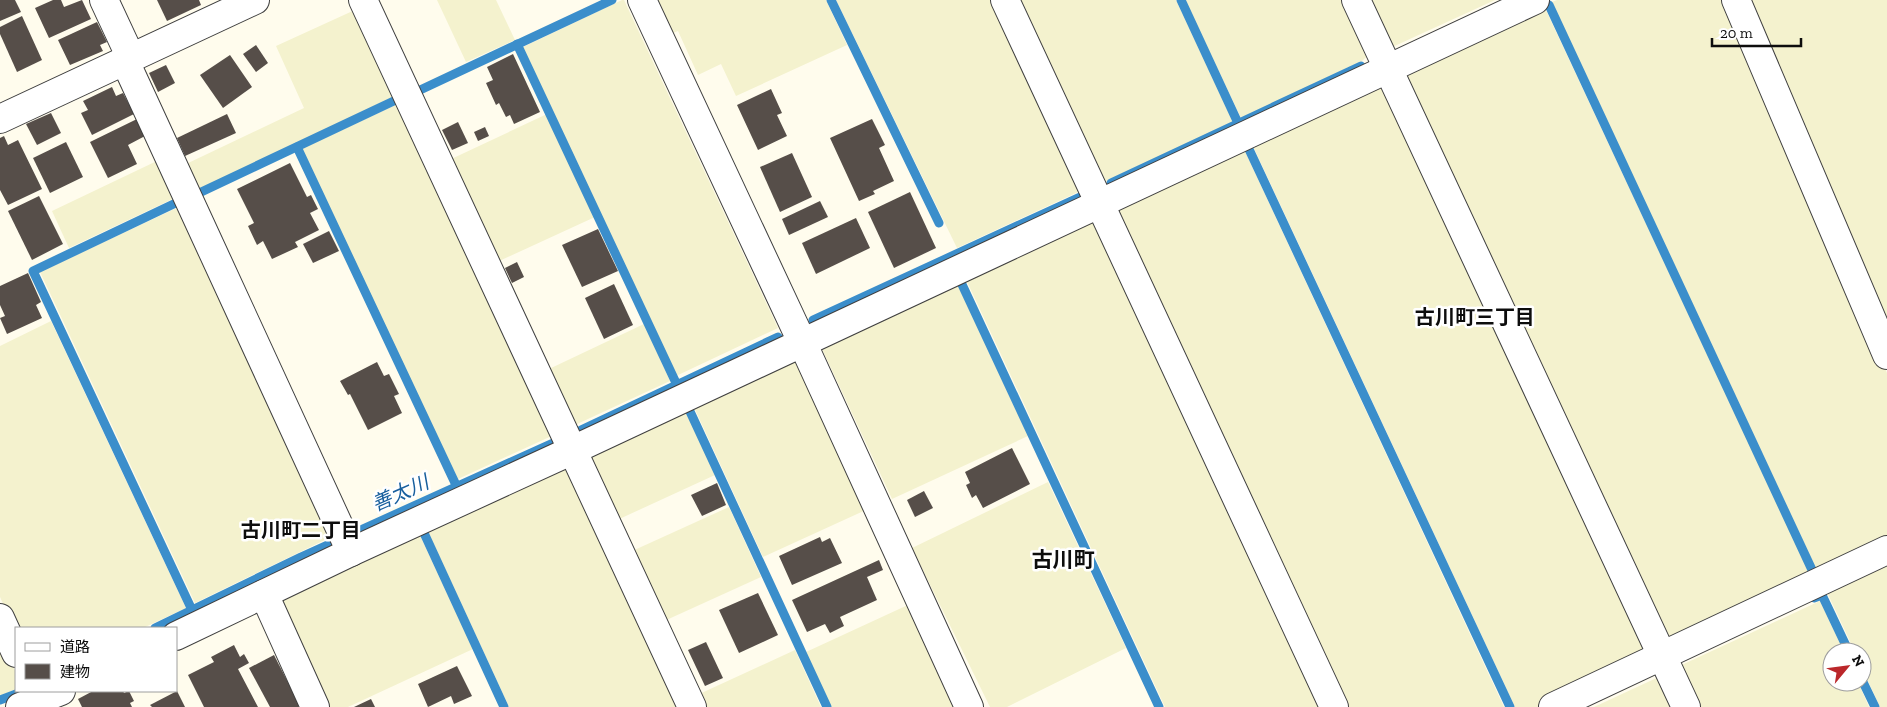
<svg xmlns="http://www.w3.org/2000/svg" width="1887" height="707" viewBox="0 0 1887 707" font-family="'Zilla Slab','Noto Sans JP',serif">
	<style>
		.farmland { fill: #f4f2ce }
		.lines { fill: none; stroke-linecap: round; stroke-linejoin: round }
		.stream { stroke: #3b8ecb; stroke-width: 9 }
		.building { fill: #564e49 }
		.street-casing { stroke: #404040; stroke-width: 30 }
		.street { stroke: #fff; stroke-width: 28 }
		.labels { text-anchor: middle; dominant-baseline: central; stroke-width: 5; stroke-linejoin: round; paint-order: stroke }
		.neighbourhood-label { font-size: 20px; font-weight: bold; fill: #0d0d0d; stroke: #fff }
		.water-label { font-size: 20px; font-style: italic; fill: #185f9d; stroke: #fff }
		.quarter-label { font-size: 21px; font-weight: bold; fill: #0d0d0d; stroke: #fff }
	</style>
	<rect width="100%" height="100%" fill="#fffced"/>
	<g class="farmland">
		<path d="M 437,0 L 496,0 L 515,40 L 466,62 Z"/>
		<path d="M 622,0 L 624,0 L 778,328 L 676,376 L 523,47 Z"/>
		<path d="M 658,0 L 826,0 L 847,45 L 736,96 L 721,64 L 698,75 L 678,31 L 673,33 Z"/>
		<path d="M 836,0 L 998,0 L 1087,188 L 957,248 Z"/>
		<path d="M 1014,0 L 1176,0 L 1233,122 L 1099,184 Z"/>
		<path d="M 1185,0 L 1349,0 L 1373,51 L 1362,61 L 1241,118 Z"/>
		<path d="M 1366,0 L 1495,0 L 1388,49 Z"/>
		<path d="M 1557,0 L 1729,0 L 1887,373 L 1887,543 L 1819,575 L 1552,2 Z"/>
		<path d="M 1742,0 L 1887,0 L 1887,339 Z"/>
		<path d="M 1544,6 L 1812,578 L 1672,643 L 1662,640 L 1401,79 L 1406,71 Z"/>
		<path d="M 357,9 L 397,95 L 196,191 L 184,165 L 304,108 L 276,46 Z"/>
		<path d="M 1373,84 L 1388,86 L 1649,644 L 1645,658 L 1538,707 L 1515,707 L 1251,142 Z"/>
		<path d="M 402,102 L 556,434 L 458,479 L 301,149 Z"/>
		<path d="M 547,114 L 595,217 L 495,263 L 447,161 Z"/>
		<path d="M 1242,145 L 1504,707 L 1342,707 L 1111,214 Z"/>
		<path d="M 161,159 L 179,196 L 69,248 L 52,211 Z"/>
		<path d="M 183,205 L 335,535 L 195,603 L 40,272 Z"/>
		<path d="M 1092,216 L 1326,707 L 1165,707 L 963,273 Z"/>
		<path d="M 954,277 L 1028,436 L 892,499 L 823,351 L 825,339 Z"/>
		<path d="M 51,321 L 186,608 L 143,628 L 16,628 L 16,632 L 0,597 L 0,346 Z"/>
		<path d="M 644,324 L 670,381 L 575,425 L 549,369 Z"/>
		<path d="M 788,358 L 800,362 L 868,509 L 763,557 L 692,403 Z"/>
		<path d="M 683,406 L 715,475 L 615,521 L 588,461 L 592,449 Z"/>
		<path d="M 561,462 L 572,467 L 683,707 L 509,707 L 424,523 Z"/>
		<path d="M 1048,482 L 1126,648 L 1007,707 L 990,707 L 912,548 Z"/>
		<path d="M 729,507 L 761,577 L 662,622 L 630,552 Z"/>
		<path d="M 416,527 L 473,649 L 348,707 L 325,707 L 277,595 Z"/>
		<path d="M 1887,559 L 1887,707 L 1880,707 L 1862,668 L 1862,652 L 1855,652 L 1825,588 Z"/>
		<path d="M 1820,601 L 1844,652 L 1832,652 L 1832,682 L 1858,682 L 1869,707 L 1693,707 L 1675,668 Z"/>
		<path d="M 910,604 L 958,707 L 831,707 L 806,652 Z"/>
		<path d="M 0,638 L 16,673 L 16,689 L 0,696 Z"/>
		<path d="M 795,650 L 821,707 L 700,707 L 695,696 Z"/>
		<path d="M 1663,675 L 1678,707 L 1594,707 Z"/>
	</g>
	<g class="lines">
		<g class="stream">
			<path d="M 831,0 L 939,223"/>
			<path d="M 1181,0 L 1238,123"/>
			<path d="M 1549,5 L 1813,572"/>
			<path d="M 517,44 L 677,385"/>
			<path d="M 418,91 L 612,0"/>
			<path d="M 1247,145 L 1510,707"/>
			<path d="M 297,147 L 456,485"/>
			<path d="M 1111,183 L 1361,66"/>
			<path d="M 197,194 L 398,99"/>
			<path d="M 182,200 L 33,271 L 192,610"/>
			<path d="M 959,278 L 1159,707"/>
			<path d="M 813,320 L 1080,197"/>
			<path d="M 687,405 L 827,707"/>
			<path d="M 581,430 L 778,337"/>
			<path d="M 424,533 L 504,707"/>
			<path d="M 1814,598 L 1822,595 L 1849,652"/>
			<path d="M 155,628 L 301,557 L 553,443"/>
			<path d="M 1862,680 L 1875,707"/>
			<path d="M 0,700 L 24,691"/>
		</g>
	</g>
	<g class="building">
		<path d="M 0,0 L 15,0 L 21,12 L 0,21 Z"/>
		<path d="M 53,0 L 61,0 L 64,7 L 82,0 L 91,19 L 49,38 L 35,8 Z"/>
		<path d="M 157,0 L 199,0 L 201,5 L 167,21 Z"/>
		<path d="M 22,16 L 42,60 L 17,72 L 0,34 L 0,27 Z"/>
		<path d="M 97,22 L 107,42 L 100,45 L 103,51 L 70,65 L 58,40 Z"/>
		<path d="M 256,45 L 268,63 L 256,72 L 243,54 Z"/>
		<path d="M 513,54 L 540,112 L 514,124 L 510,115 L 506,117 L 499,103 L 496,105 L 486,83 L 493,80 L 487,67 Z"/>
		<path d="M 230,55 L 252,87 L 223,108 L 200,75 Z"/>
		<path d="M 166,65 L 175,83 L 158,92 L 149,73 Z"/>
		<path d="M 112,87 L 116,96 L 123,93 L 134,114 L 92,135 L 81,113 L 88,110 L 83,101 Z"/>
		<path d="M 771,89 L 782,113 L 777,115 L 787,136 L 758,150 L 737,105 Z"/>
		<path d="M 51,113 L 61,133 L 37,145 L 26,124 Z"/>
		<path d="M 227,114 L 236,133 L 185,156 L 177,138 Z"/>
		<path d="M 137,119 L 145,136 L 128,145 L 137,164 L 108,178 L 90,142 Z"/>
		<path d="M 872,119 L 885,145 L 879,148 L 894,181 L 873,191 L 875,194 L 859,201 L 830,138 Z"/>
		<path d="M 458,122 L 468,143 L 452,150 L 442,130 Z"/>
		<path d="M 485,127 L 489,136 L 478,141 L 474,132 Z"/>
		<path d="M 4,136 L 8,145 L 18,140 L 42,189 L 8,205 L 0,190 L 0,138 Z"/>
		<path d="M 66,142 L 83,177 L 50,193 L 33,158 Z"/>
		<path d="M 792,153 L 812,197 L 780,212 L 760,167 Z"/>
		<path d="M 290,163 L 307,197 L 311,195 L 318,209 L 310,213 L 319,230 L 295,242 L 298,247 L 272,259 L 263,241 L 257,245 L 248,226 L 254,223 L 237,189 Z"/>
		<path d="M 910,192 L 936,248 L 894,268 L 868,212 Z"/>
		<path d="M 39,196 L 63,244 L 32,260 L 8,211 Z"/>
		<path d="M 820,201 L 828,217 L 789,235 L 782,219 Z"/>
		<path d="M 856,218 L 870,248 L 816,274 L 802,243 Z"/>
		<path d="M 598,229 L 618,271 L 582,287 L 562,245 Z"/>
		<path d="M 329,231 L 339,251 L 313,263 L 303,244 Z"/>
		<path d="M 517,262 L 524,277 L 512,283 L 505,268 Z"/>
		<path d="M 28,273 L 41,302 L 36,305 L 42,318 L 7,334 L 0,318 L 5,316 L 0,305 L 0,286 Z"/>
		<path d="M 614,284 L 633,325 L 604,339 L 585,298 Z"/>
		<path d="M 377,362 L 384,376 L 389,374 L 399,394 L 394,396 L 402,413 L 368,430 L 350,394 L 348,395 L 340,381 Z"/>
		<path d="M 1012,448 L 1030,484 L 983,508 L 976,495 L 972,498 L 966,485 L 970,483 L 965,472 Z"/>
		<path d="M 717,483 L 726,505 L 702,516 L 691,495 Z"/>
		<path d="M 924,491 L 933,508 L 915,517 L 907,500 Z"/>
		<path d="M 820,537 L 822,542 L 830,538 L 842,563 L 792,585 L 779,556 Z"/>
		<path d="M 879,560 L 883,570 L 867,577 L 877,600 L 840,617 L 844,626 L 830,633 L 825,624 L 807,632 L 792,600 Z"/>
		<path d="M 758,593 L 778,635 L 739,653 L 719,610 Z"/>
		<path d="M 706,642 L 723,678 L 705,686 L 688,650 Z"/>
		<path d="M 234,645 L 240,657 L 244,654 L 249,663 L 238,669 L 258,707 L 204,707 L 188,675 L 214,662 L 211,657 Z"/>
		<path d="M 274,655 L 300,706 L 298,707 L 270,707 L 249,668 Z"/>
		<path d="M 457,666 L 472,696 L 454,704 L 451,696 L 428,707 L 418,684 Z"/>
		<path d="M 93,691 L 123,691 L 124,693 L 129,691 L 134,701 L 130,703 L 132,707 L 82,707 L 78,699 Z"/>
		<path d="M 177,691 L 185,707 L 152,707 L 150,705 Z"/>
		<path d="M 371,699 L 375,707 L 354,707 Z"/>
	</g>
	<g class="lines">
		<g class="street-casing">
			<g id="street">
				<path d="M 104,0 L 131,58"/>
				<path d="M 363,0 L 692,707"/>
				<path d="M 642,0 L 802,342 L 969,707"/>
				<path d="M 1005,0 L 1334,707"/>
				<path d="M 1356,0 L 1686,707"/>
				<path d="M 1736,0 L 1887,355"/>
				<path d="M 125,61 L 351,552"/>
				<path d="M 0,119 L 255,0"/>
				<path d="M 264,594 L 315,707"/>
				<path d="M 0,618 L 16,653"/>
				<path d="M 176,636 L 351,552 L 573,450 L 1535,0"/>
				<path d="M 20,707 L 61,691"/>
				<path d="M 1553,707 L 1887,550"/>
			</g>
		</g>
		<use href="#street" class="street"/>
	</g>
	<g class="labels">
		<g class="neighbourhood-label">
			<text x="1475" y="317">古川町三丁目</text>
			<text x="301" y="530">古川町二丁目</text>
		</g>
		<g class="water-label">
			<text transform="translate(400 493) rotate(-24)">善太川</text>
		</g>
		<g class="quarter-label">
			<text x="1063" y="559">古川町</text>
		</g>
	</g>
	<rect x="15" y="627" width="162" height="65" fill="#ffffff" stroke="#9e9e9e"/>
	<rect x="25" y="643" width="25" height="8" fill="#ffffff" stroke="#9e9e9e"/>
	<text x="60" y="652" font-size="15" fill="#0d0d0d">道路</text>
	<rect x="25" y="664" width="25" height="15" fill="#564e49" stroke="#9e9e9e"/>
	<text x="60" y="677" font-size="15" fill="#0d0d0d">建物</text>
	<g transform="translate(1847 667) rotate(61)"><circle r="24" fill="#ffffff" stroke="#9e9e9e"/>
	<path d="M0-4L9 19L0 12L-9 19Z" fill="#bb272a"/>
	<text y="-8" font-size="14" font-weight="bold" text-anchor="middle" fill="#0d0d0d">N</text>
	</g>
	<path d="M1712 38v8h89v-8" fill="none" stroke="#0d0d0d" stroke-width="2.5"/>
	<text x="1720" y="38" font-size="15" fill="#0d0d0d" stroke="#ffffff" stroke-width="4" paint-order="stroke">20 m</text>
</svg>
